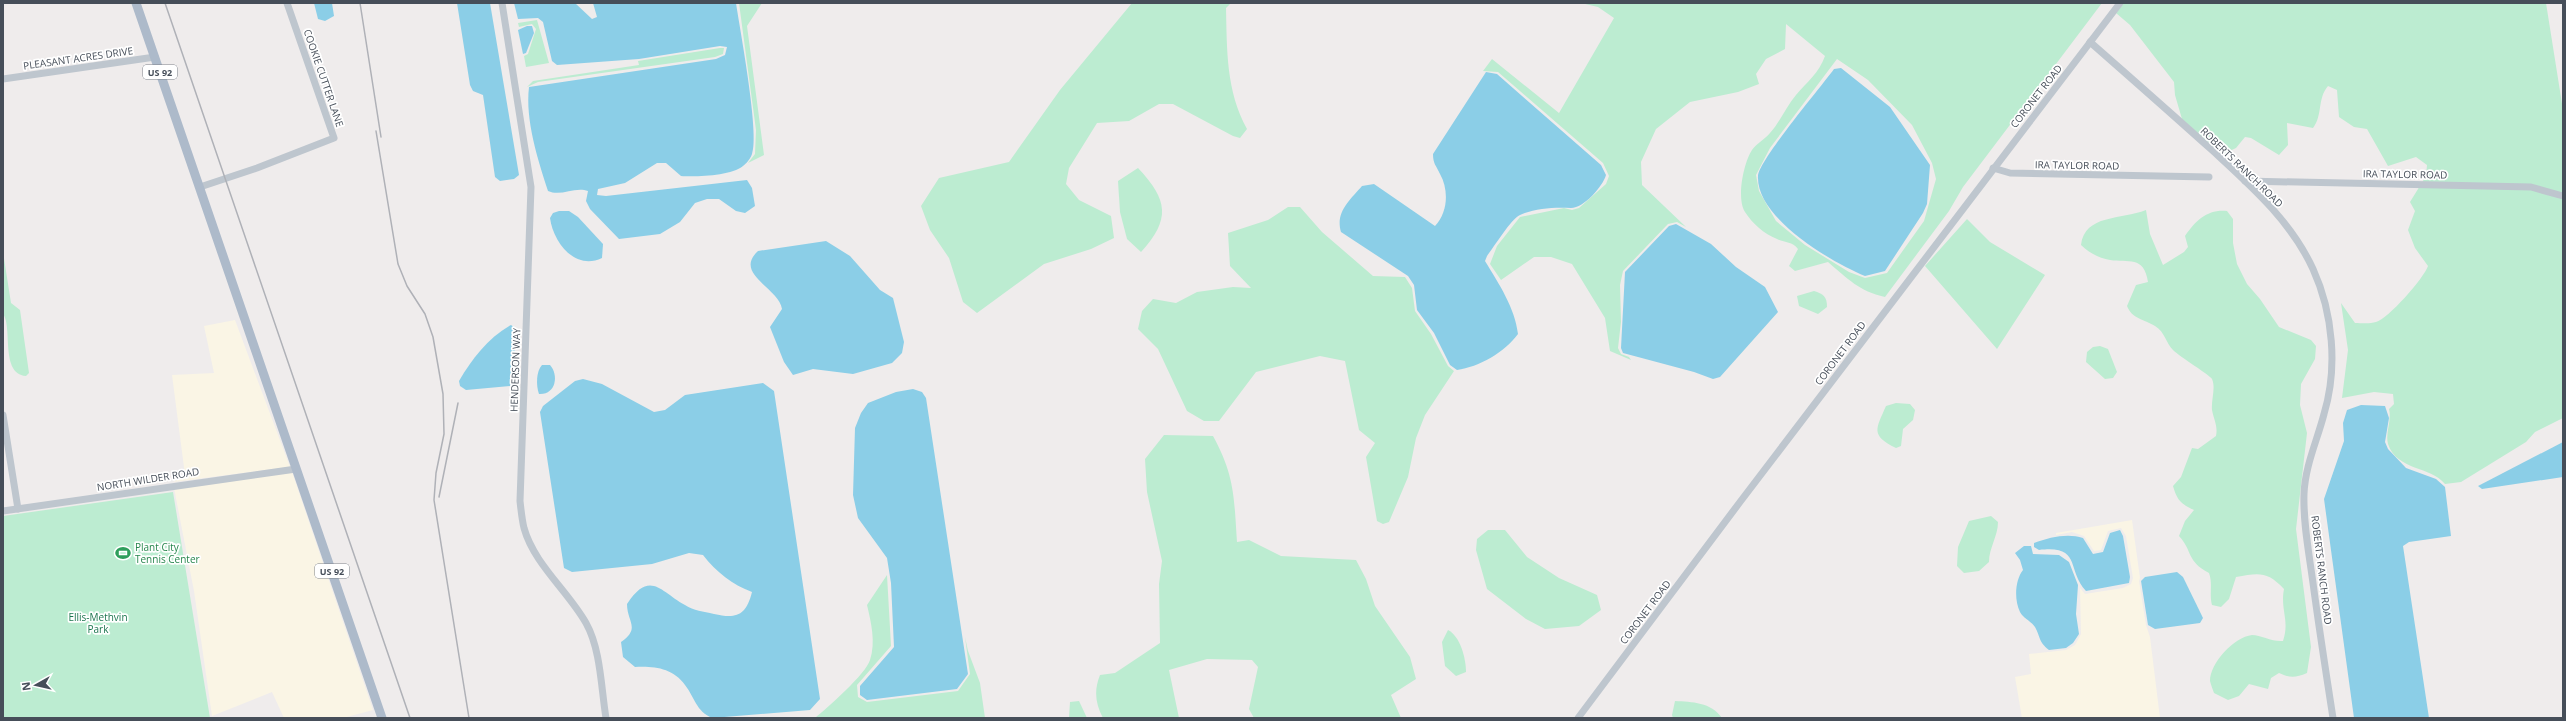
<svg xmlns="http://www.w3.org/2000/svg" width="2566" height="721" viewBox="0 0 2566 721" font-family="'Open Sans',sans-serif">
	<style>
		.commercial { fill: #faf5e5 }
		.green { fill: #bcecd1; fill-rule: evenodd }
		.water { fill: #8bcee7 }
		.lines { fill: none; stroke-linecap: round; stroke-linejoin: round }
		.minor { stroke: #bec6ce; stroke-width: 7 }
		.major { stroke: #adbaca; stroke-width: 9 }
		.rail { stroke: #afb1b7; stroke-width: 1.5 }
		.labels { text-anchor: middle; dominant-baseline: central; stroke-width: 3.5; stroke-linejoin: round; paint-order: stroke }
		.shield { fill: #fff; stroke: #7e838b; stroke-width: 1 }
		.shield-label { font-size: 9px; font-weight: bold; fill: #464e59 }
		.street-label { font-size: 10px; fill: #464e59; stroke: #fff }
		.leisure-label { font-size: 10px; fill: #27864d; stroke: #fff; text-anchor: start }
		.park-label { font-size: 10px; fill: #1b754e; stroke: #fff }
	</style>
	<rect width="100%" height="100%" fill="#efecec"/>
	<g class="commercial">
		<path d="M 235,320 L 290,467 L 173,482 L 185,475 L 172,375 L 214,373 L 204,326 Z"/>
		<path d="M 292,472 L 373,710 L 343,718 L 284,718 L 272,692 L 212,716 L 194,591 L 174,488 Z"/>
		<path d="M 2132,520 L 2140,578 L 2139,581 L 2146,625 L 2150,637 L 2160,718 L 2022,718 L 2015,677 L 2031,674 L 2029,654 L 2066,650 L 2075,645 L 2081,634 L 2080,588 L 2085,594 L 2123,588 L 2131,584 L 2133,578 L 2126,536 L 2121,528 L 2108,531 L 2101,550 L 2094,551 L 2084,536 L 2072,532 L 2056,535 L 2056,533 Z"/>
	</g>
	<g class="green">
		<path d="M 739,3 L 762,3 L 747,26 L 764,155 L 748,163 L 755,154 L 756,130 Z"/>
		<path d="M 1132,3 L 1231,3 L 1226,8 C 1227,50 1226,91 1247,129 L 1240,138 L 1233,136 L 1173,104 L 1159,104 L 1129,121 L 1097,123 L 1069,168 L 1066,184 L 1079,200 L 1111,216 L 1114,238 L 1091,249 L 1044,264 L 977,313 L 963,302 L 949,258 L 930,230 L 921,206 L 939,178 L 1009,162 L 1060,90 Z"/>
		<path d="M 1581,3 L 2102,3 L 1963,187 L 1949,211 L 1885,297 C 1859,291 1848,279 1828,262 L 1795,271 L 1789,266 L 1798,249 C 1792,241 1785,243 1777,239 C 1764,234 1752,223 1745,212 C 1736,198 1744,162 1752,150 C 1757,143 1765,139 1770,133 C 1780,122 1786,107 1796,95 C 1807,82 1819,73 1825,56 L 1786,24 L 1785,49 L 1766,59 L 1756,74 L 1759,84 L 1738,92 L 1690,102 L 1656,129 L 1641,162 L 1642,185 L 1686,227 L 1677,222 L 1668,224 L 1623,271 L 1620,285 L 1621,322 L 1618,348 L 1621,354 L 1629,357 L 1631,360 L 1610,351 L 1605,318 L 1572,264 L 1551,257 L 1534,257 L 1501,280 L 1490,264 L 1497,246 L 1520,217 L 1564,208 L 1572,210 L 1579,208 L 1606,184 L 1609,176 L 1603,163 L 1498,72 L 1483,71 L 1492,59 L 1559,113 L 1614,18 L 1598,7 ZM 1837,59 L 1868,80 L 1912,125 L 1932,163 L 1936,179 L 1924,221 L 1904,249 L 1887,273 L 1865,278 L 1849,272 L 1805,245 L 1776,221 L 1759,191 L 1756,175 L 1770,148 Z"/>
		<path d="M 2124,3 L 2546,3 L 2563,110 L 2563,418 L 2535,432 L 2526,442 L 2461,482 L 2445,484 C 2431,466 2397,471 2388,444 C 2385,433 2392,421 2389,409 L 2394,404 L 2393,394 L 2374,392 L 2342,398 L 2348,350 L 2341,303 L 2355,323 C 2361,323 2370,324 2376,322 C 2388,319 2424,278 2428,266 L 2415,248 L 2408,230 L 2415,211 L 2410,202 L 2426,176 L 2427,165 L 2416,157 L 2388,166 L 2367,129 L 2354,127 L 2339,117 L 2337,90 L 2328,86 C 2317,99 2323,115 2313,128 L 2287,123 L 2288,145 L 2279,155 L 2251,138 L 2245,137 L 2236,148 L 2221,155 L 2182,119 L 2175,95 L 2174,82 L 2130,25 L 2116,13 Z"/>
		<path d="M 537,20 L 549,63 L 526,67 L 524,56 L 528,54 L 536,29 L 532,24 L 519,27 L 518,23 Z"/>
		<path d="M 720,48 L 724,48 L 723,54 L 715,57 L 538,82 L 527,87 L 533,81 L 639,65 L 638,61 Z"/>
		<path d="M 1138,168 C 1168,200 1171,219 1141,252 L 1127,239 L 1120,212 L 1118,181 Z"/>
		<path d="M 1288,207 L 1300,207 L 1322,232 L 1373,276 L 1405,277 L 1412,288 L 1415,311 L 1431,334 L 1448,366 L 1454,371 L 1425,415 L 1416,438 L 1408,477 L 1389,522 L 1383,524 L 1377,521 L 1366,457 L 1375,443 L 1359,430 L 1345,361 L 1320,356 L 1256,372 L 1219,421 L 1204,421 L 1187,411 L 1158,349 L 1138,329 L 1142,311 L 1153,299 L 1176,303 L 1197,292 L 1233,287 L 1251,288 L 1230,266 L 1228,233 L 1268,220 Z"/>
		<path d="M 2146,210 L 2150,234 L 2163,265 L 2184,252 L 2188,247 L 2185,236 C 2196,220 2208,209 2227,211 L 2233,219 L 2233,243 L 2237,264 L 2247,284 L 2260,299 L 2279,327 L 2311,340 L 2316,346 L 2315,359 L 2301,384 L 2300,405 L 2307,433 L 2296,529 L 2311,647 L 2307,673 C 2295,678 2290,678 2279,673 L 2271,678 L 2268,689 L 2249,684 L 2239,696 L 2228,700 L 2214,693 C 2213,690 2211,685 2210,681 C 2210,663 2234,637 2252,635 C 2261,635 2272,642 2283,641 C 2290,620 2280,610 2284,589 C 2267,571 2259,573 2236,577 L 2229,599 L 2221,607 L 2212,605 C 2209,594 2213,584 2209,573 C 2186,561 2193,551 2179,536 L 2185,521 L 2194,510 C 2181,504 2177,500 2173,486 L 2181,477 L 2192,448 L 2198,449 L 2216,436 C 2218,426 2214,420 2212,410 C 2211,400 2216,388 2212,379 C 2210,375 2180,357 2173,350 C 2166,343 2165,332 2155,326 C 2144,319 2132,319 2127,306 L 2136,285 L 2148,282 C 2144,255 2128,263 2110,260 C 2099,258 2089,253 2081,245 C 2085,214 2121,220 2146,210 Z"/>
		<path d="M 1967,219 L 1990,242 L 2045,275 L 1997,349 L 1925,266 Z"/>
		<path d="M 3,252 L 11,303 L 20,310 L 29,373 L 26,376 C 0,374 13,327 3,314 Z"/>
		<path d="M 1814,291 C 1823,294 1827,296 1827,307 L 1818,314 L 1799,306 L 1797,296 Z"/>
		<path d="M 2100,346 L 2108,349 L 2117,372 L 2113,378 L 2105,379 L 2086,362 L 2087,352 L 2093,347 Z"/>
		<path d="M 1896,403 L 1910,404 L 1915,410 L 1913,420 L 1903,429 L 1901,446 L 1896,448 C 1870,435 1876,429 1886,406 Z"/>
		<path d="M 1164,435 L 1213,436 C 1235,476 1234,498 1237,542 L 1249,540 L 1281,556 L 1356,560 L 1366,579 L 1375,606 L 1410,657 L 1416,679 L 1391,695 L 1401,718 L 1254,718 L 1249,709 L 1258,667 L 1252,660 L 1207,659 L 1169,670 L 1179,718 L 1103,718 C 1095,703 1094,690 1100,675 L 1115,673 L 1160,643 L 1159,584 L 1162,561 L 1147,492 L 1145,459 Z"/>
		<path d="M 173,492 L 210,718 L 3,718 L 3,516 Z"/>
		<path d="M 1991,516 L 1998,522 C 1998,536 1989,548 1989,562 L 1979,571 L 1964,573 L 1957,566 L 1958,547 L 1969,521 Z"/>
		<path d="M 1488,530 L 1505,530 L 1527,557 L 1559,578 L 1597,595 L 1601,610 L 1579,626 L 1545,629 L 1526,619 L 1487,589 L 1476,550 L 1477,539 Z"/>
		<path d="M 887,575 L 891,646 L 857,685 L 858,697 L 867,702 L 958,691 L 970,674 L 965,637 L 968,651 L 980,683 L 985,718 L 815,718 C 827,708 866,674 870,660 C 876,642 871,622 867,605 Z"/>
		<path d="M 1448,630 C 1460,636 1466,658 1466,672 L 1456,676 L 1445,666 L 1442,642 Z"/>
		<path d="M 1079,701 L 1087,718 L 1069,718 L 1070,702 Z"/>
		<path d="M 1675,701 C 1692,702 1711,702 1722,718 L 1673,718 L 1672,715 Z"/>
	</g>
	<g class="water">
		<path d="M 314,3 L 332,3 L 334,16 L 325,21 L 318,19 Z"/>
		<path d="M 457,3 L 490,3 L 519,175 L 514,179 L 500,181 L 495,177 L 483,95 L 473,91 L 470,85 Z"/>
		<path d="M 514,3 L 575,3 L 592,19 L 597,17 L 593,3 L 736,3 C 740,30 760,135 752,154 C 751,158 746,164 743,166 C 731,176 696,177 681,176 L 666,163 L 657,163 L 625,183 L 598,189 L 597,195 L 606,196 L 747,180 L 752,188 L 755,206 L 745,213 L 736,211 L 719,199 L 707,199 L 695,203 L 680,222 L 660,234 L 619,239 L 590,209 L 586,201 L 588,191 C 575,186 561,197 548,191 C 538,160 525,120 529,87 L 716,59 L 725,55 L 727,47 L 720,46 L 639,59 L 557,65 L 552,61 L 543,22 L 538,18 L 518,19 Z"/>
		<path d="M 527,26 L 532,26 L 534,33 L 526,53 L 523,54 L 518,30 Z"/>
		<path d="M 1841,68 L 1890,107 L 1930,165 L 1927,204 L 1923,213 L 1885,271 L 1865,276 C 1831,262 1756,218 1758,176 C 1759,160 1821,87 1834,69 Z"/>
		<path d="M 1486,72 L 1497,74 L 1601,165 L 1606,175 C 1603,186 1584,208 1571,208 C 1555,207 1535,208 1520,215 C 1511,219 1494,247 1487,256 L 1485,261 C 1499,284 1515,308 1518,334 C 1505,352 1479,367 1457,370 L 1450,365 L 1434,333 L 1417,310 L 1414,285 L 1408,276 L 1341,232 C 1335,212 1350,200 1362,186 L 1374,184 L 1435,226 C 1448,212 1449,190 1440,174 C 1436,165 1433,164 1433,154 Z"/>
		<path d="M 559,211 L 569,211 L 578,217 L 603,244 L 602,258 C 575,271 553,242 550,218 L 553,213 Z"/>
		<path d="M 1676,224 L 1711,244 L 1736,267 L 1765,287 L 1778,312 L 1720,377 L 1713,379 L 1694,372 L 1623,353 L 1621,348 L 1625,272 L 1669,226 Z"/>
		<path d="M 826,241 L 850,256 L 880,290 L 893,298 L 904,342 L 902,353 L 892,363 L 853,374 L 813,369 L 793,375 L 784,362 L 770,327 L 782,309 C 779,288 733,274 758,251 Z"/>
		<path d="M 511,325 L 515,328 L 514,379 L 510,386 L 466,390 L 460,386 L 459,381 C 472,359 488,338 511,325 Z"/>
		<path d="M 542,365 L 550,365 C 559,375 556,395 539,394 C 536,386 536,371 542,365 Z"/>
		<path d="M 583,379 L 602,384 L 654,412 L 665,410 L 685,395 L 763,383 L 774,391 L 820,699 L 810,710 L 712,718 C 696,711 695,698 685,685 C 673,668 654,666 635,667 L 623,657 L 621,642 C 641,628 627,622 627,604 C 650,569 661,592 685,605 C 694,611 703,611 714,614 C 736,619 746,616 752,592 C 733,585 716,572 703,555 L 689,553 L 652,564 L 572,572 L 564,568 L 540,412 L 543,406 L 575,381 Z"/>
		<path d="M 913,389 L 922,392 L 926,398 L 968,674 L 957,689 L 867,700 L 860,695 L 860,686 L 894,647 L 891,583 L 887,558 L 858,518 L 853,495 L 855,428 L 861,413 L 868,403 L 896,392 Z"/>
		<path d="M 2361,405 L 2385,406 L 2389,418 L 2385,442 L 2388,449 L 2406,468 L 2436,479 L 2445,487 L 2451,536 L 2409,542 L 2403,546 L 2429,718 L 2354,718 L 2324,499 L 2344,441 L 2343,423 L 2347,410 Z"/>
		<path d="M 2563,442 L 2563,477 L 2482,489 L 2478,486 Z"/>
		<path d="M 2120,530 L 2123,536 L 2130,577 L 2129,583 L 2086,591 C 2066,569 2082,545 2039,550 L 2034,547 L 2034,543 C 2050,537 2068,533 2083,538 L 2093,554 L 2103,552 L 2110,533 Z"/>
		<path d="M 2024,546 L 2031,546 L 2033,554 L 2059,555 L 2069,562 L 2078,585 L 2076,614 L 2079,634 L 2073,643 L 2066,648 L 2049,650 C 2038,641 2041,638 2035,627 C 2031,621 2023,618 2020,612 C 2014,600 2015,580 2023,570 L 2020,560 L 2015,553 Z"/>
		<path d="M 2177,572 L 2183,577 L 2203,618 L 2200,623 L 2155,629 L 2148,625 L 2141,581 L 2145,577 Z"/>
	</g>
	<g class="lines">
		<g class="minor">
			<path d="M 502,3 L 531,187 L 520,501 C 521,510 522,520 524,528 C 534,564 568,591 586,623 C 601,650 601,688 606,718"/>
			<path d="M 2090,42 C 2131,78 2172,114 2213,151 C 2251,186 2291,221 2313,269 C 2333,313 2338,368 2324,414 C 2317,441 2305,466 2304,494 C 2303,523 2309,553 2313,583 C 2319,628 2326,673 2333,718"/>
			<path d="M 3,79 L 155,57"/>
			<path d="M 1993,168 L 2010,173 L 2209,177"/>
			<path d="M 2245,181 L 2531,187 L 2563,196"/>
			<path d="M 200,187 L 257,168 L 334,138 L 287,3"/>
			<path d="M 3,415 L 18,509"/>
			<path d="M 3,511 L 296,469"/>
			<path d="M 1578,718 L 1740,502 L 2120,3"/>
		</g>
		<path class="major" d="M 136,3 L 382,718"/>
		<g class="rail">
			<path d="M 165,3 L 410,718"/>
			<path d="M 360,3 L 381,137"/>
			<path d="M 376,131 L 398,264 L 407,286 L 425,314 L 433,337 L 443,394 L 444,434 L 436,473 L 434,500 L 469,718"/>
			<path d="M 439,497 L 458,403"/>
		</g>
	</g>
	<defs>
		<g id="stadium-bare" transform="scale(1.2)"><path d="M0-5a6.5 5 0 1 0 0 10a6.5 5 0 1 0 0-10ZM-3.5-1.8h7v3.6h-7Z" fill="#2e9e5b" stroke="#fff" stroke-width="2.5" paint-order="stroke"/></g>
	</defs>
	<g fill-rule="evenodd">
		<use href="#stadium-bare" x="123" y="553"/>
	</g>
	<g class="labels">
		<g class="shield">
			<rect x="143" y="65" width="34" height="14" rx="3"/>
			<rect x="315" y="564" width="34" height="14" rx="3"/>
		</g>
		<g class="shield-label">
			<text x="160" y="72">US 92</text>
			<text x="332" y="571">US 92</text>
		</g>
		<g class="street-label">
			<text transform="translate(78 58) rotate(-8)">PLEASANT ACRES DRIVE</text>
			<text transform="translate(324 78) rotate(71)">COOKIE CUTTER LANE</text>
			<text transform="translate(2036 96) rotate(-52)">CORONET ROAD</text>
			<text transform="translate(2077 165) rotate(1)">IRA TAYLOR ROAD</text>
			<text transform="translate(2242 167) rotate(44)">ROBERTS RANCH ROAD</text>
			<text transform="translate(2405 174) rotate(1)">IRA TAYLOR ROAD</text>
			<text transform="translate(1840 353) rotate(-53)">CORONET ROAD</text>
			<text transform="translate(515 370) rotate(-88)">HENDERSON WAY</text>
			<text transform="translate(148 479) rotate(-9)">NORTH WILDER ROAD</text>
			<text transform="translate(2322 570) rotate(83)">ROBERTS RANCH ROAD</text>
			<text transform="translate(1645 612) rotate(-53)">CORONET ROAD</text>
		</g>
		<g class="leisure-label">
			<text x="135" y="547">Plant City<tspan x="135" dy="12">Tennis Center</tspan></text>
		</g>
		<g class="park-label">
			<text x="98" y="617">Ellis-Methvin<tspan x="98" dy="12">Park</tspan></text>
		</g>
	</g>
	<rect width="2566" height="721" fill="none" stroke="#464e59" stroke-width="8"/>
	<g transform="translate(36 685) rotate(262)" stroke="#ffffff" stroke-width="3" paint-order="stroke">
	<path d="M0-3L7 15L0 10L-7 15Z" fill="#464e59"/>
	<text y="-6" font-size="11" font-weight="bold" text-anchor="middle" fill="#464e59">N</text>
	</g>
</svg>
